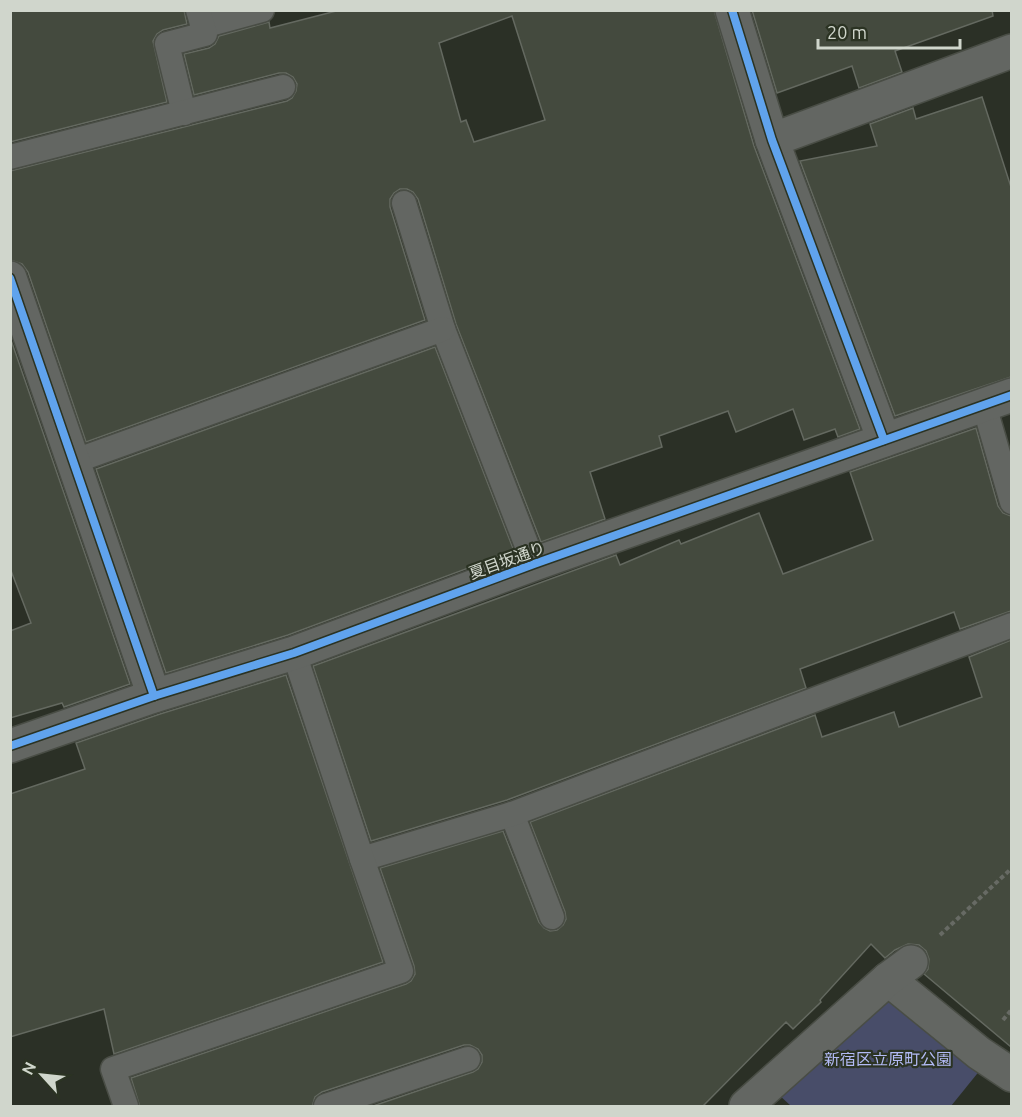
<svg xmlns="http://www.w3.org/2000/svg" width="1022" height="1117" viewBox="0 0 1022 1117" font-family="Ubuntu,'Noto Sans JP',sans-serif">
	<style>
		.green { fill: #484d69 }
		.building { fill: #444a3e; stroke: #646960; stroke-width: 1.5; fill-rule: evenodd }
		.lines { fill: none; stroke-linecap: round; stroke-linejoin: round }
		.service-casing { stroke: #494d45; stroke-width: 27 }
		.minor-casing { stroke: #494d45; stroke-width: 36 }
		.path { stroke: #676a64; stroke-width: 4; stroke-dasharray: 4.5 3; stroke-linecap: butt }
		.service { stroke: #636662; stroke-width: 24 }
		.minor { stroke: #636662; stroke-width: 33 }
		.cycleway-casing { stroke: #2b3323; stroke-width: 11 }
		.cycleway { stroke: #60a3ed; stroke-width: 8 }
		.labels { text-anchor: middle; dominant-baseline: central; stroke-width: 4.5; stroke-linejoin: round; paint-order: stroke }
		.street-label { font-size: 16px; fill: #d0d6cc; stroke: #2b3323 }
		.park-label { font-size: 16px; fill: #b2baf4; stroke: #2b3323 }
	</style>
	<rect width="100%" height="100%" fill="#2b3026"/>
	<path class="green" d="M 886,997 L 981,1069 L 951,1106 L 791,1106 L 778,1094 Z"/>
	<g class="building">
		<path d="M 10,10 L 184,10 L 187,24 L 163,30 L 157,34 L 153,41 L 167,102 L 10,142 Z"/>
		<path d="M 340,10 L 714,10 L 754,146 L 860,429 L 838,437 L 835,429 L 804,440 L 793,409 L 736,432 L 728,411 L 659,436 L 662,447 L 590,472 L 605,519 L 541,542 L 456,324 L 418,199 L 413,192 L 407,189 L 400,189 L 394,193 L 390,199 L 390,207 L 425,320 L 86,442 L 28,272 L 22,264 L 10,260 L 10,171 L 287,101 L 292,98 L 296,91 L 297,84 L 293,77 L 286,73 L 279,73 L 194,95 L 184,54 L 209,48 L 215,44 L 219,36 L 269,22 L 270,28 ZM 512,16 L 545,120 L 474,142 L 466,120 L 461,122 L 439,43 Z"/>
		<path d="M 752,10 L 992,10 L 993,16 L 895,51 L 902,72 L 859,88 L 852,66 L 777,93 Z"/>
		<path d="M 982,97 L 1011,187 L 1011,377 L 895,416 L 800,161 L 877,146 L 870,124 L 913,108 L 916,119 Z"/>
		<path d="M 10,337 L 130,684 L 64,707 L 62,703 L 10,718 L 10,631 L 31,623 L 10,568 Z"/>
		<path d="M 435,347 L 514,551 L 288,635 L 166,673 L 96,469 Z"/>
		<path d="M 976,428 L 998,506 L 1003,513 L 1011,516 L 1011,611 L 960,629 L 954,612 L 800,669 L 806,688 L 507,800 L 371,841 L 313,666 L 616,555 L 620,565 L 679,540 L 681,544 L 759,513 L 783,574 L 873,540 L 850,472 Z"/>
		<path d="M 1011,640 L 1011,1047 L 924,974 L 928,969 L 929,959 L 926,951 L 919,945 L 908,944 L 895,950 L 885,958 L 871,944 L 820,1000 L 821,1002 L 793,1029 L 786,1022 L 702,1107 L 370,1107 L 473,1072 L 478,1069 L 482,1062 L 482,1055 L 478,1049 L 470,1045 L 464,1045 L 322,1092 L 315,1097 L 312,1107 L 140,1107 L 131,1078 L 406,984 L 411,981 L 415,974 L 414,966 L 380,868 L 503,831 L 539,922 L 544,928 L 550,931 L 557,930 L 563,925 L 566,919 L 565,912 L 530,822 L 815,715 L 822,737 L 894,712 L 899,727 L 982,697 L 969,657 Z"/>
		<path d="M 286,675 L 383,962 L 114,1054 L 104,1009 L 10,1037 L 10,794 L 85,769 L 76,743 L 160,714 Z"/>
	</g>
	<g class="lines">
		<g class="service-casing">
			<g id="service">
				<path d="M 203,26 L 262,10"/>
				<path d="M 184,113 L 167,44 L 205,34 L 198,10"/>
				<path d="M 10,157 L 283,87"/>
				<path d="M 404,203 L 443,329 L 534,564"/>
				<path d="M 984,405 L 1012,502"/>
				<path d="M 75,461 L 443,329"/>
				<path d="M 512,814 L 552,917"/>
				<path d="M 362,859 L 512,814 L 1012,625"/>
				<path d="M 126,1106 L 113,1069 L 401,971 L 362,859 L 294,653"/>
				<path d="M 326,1106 L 468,1059"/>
			</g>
		</g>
		<g class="minor-casing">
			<g id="minor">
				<path d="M 732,10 L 772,140 L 884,440"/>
				<path d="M 772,140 L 1012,51"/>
				<path d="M 10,278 L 154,696"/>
				<path d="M 10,746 L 154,696 L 294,653 L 534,564 L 1012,395"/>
				<path d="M 888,979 L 979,1053 L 1012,1075"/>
				<path d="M 746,1106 L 888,979 L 911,962"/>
			</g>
		</g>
		<g class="path">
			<path d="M 940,935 L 1012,868"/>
			<path d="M 1003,1020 L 1012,1009"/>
		</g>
		<use href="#service" class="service"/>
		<use href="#minor" class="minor"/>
		<g class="cycleway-casing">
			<g id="cycleway">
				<path d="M 732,10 L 772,140 L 884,440"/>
				<path d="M 10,278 L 154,696"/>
				<path d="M 10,746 L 154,696 L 294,653 L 534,564 L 1012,395"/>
			</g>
		</g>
		<use href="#cycleway" class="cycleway"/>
	</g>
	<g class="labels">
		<g class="street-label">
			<text transform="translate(507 560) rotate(-20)">夏目坂通り</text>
		</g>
		<g class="park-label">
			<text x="888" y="1059">新宿区立原町公園</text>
		</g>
	</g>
	<rect width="1022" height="1117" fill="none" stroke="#d0d6cc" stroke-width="24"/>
	<g transform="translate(42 1075) rotate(297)" stroke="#2b3323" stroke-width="4.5" paint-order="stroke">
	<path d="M0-4.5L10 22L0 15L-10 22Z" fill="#d0d6cc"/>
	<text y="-9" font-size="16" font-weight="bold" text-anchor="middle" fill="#d0d6cc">N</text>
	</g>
	<path d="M818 39v9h142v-9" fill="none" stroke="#d0d6cc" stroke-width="3"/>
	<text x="827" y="39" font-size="18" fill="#d0d6cc" stroke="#2b3323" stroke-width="4.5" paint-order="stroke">20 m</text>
</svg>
